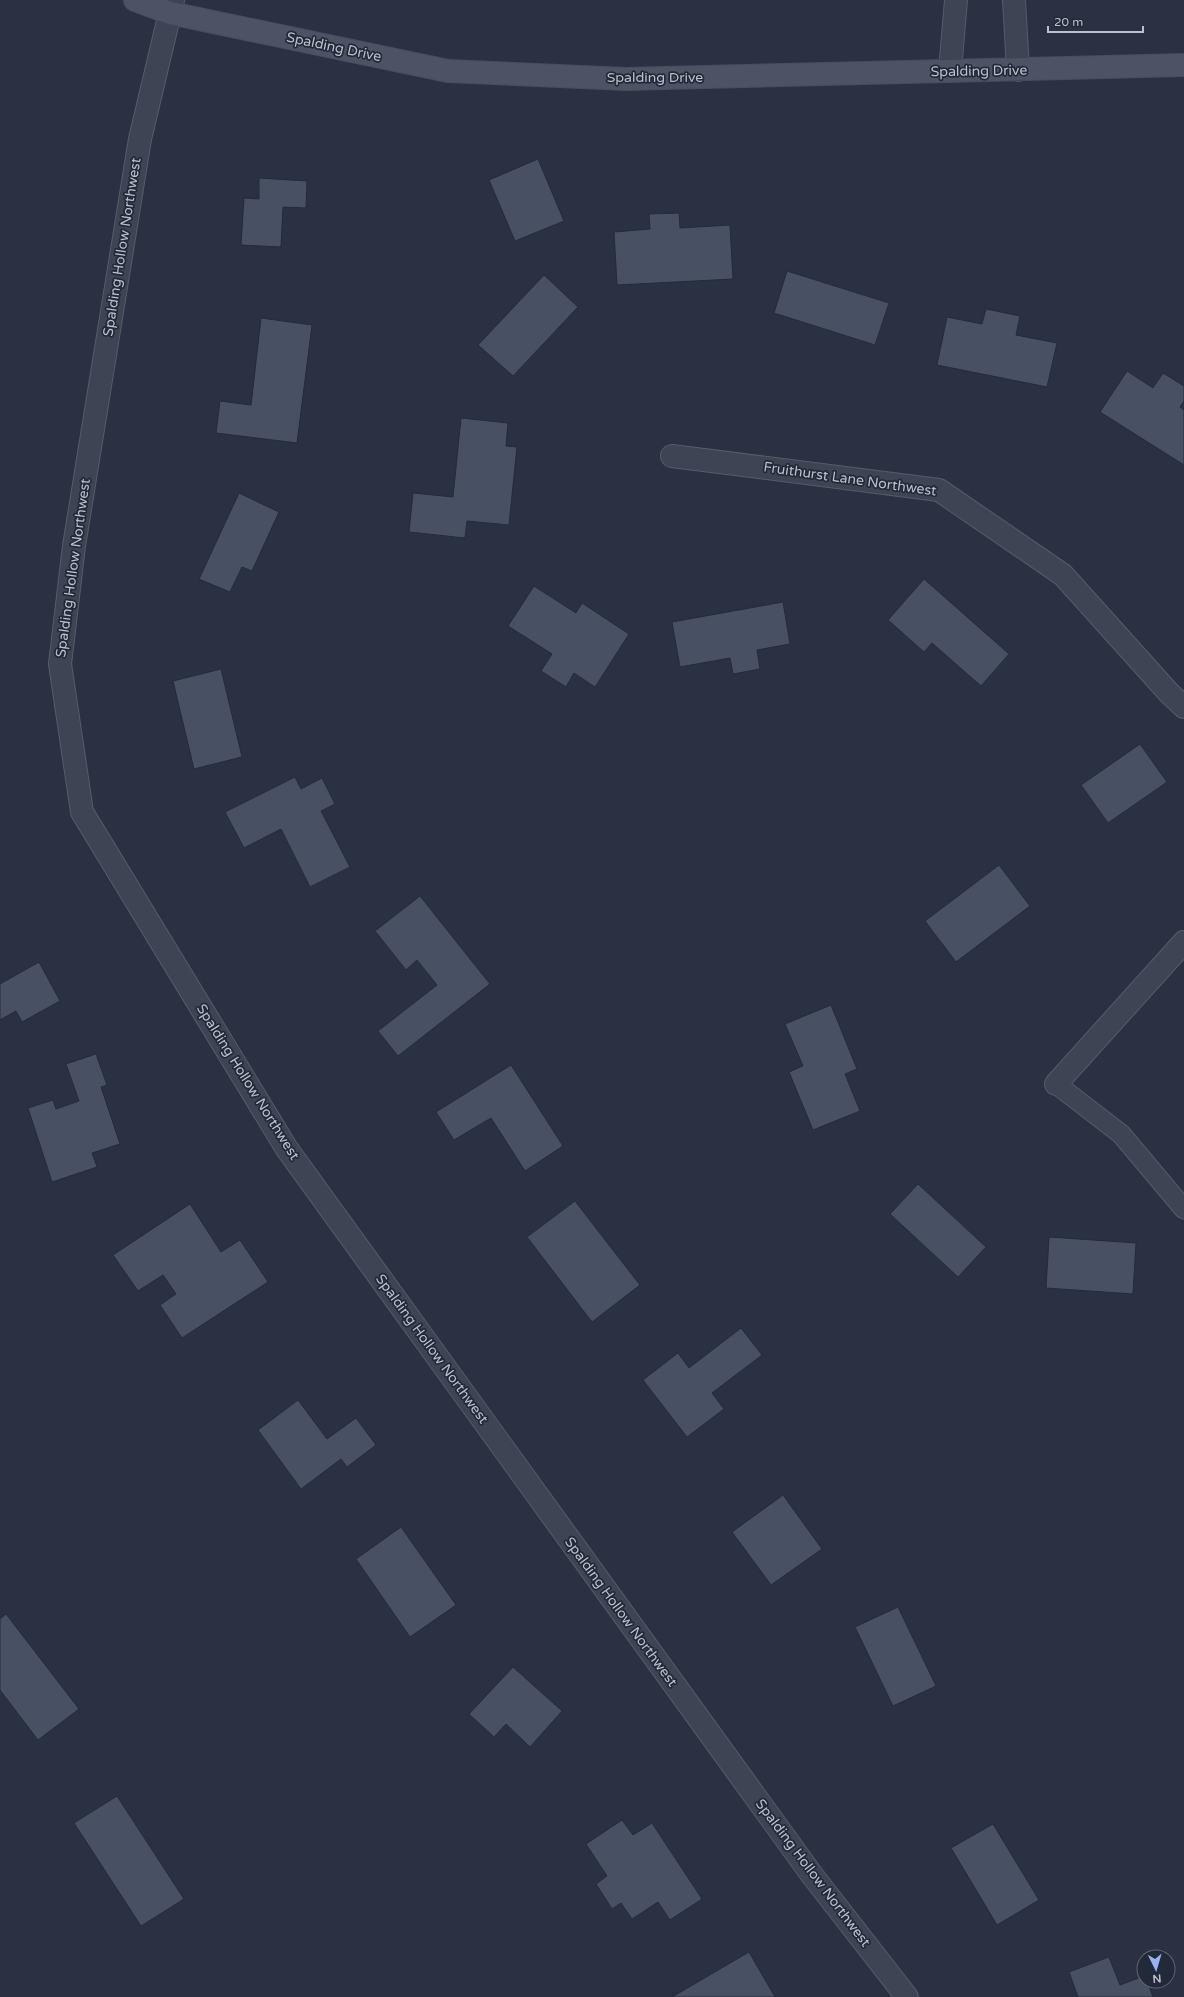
<svg xmlns="http://www.w3.org/2000/svg" width="1184" height="1997" viewBox="0 0 1184 1997" font-family="'Varela Round',sans-serif">
	<style>
		.building { fill: #485164; stroke: #242b3a }
		.lines { fill: none; stroke-linecap: round; stroke-linejoin: round }
		.lane-casing { stroke: #565c6a; stroke-width: 21 }
		.street-casing { stroke: #565c6a; stroke-width: 24 }
		.secondary-casing { stroke: #474d5c; stroke-width: 24 }
		.lane { stroke: #3d4453; stroke-width: 19 }
		.street { stroke: #3d4453; stroke-width: 22 }
		.secondary { stroke: #4c5365; stroke-width: 22 }
		.labels { text-anchor: middle; dominant-baseline: central; stroke-width: 3.5; stroke-linejoin: round; paint-order: stroke }
		.street-label { font-size: 14px; fill: #bbc0cc; stroke: #222938 }
	</style>
	<rect width="100%" height="100%" fill="#293143"/>
	<g class="building">
		<path d="M 538,159 L 564,221 L 515,241 L 489,180 Z"/>
		<path d="M 259,178 L 307,181 L 306,208 L 283,207 L 281,247 L 241,245 L 244,198 L 259,199 Z"/>
		<path d="M 679,213 L 680,228 L 730,225 L 733,279 L 617,285 L 614,232 L 650,229 L 649,214 Z"/>
		<path d="M 787,271 L 889,303 L 875,345 L 774,313 Z"/>
		<path d="M 544,275 L 578,307 L 513,376 L 478,345 Z"/>
		<path d="M 986,309 L 1020,316 L 1016,335 L 1057,343 L 1047,387 L 937,365 L 947,317 L 982,324 Z"/>
		<path d="M 261,318 L 312,325 L 297,443 L 216,433 L 220,401 L 251,405 Z"/>
		<path d="M 1127,371 L 1153,388 L 1163,373 L 1184,386 L 1184,401 L 1180,407 L 1184,410 L 1184,465 L 1100,412 Z"/>
		<path d="M 461,418 L 508,423 L 506,446 L 517,447 L 509,525 L 467,521 L 465,538 L 409,532 L 413,493 L 453,497 Z"/>
		<path d="M 239,493 L 279,512 L 252,571 L 242,567 L 230,592 L 199,579 Z"/>
		<path d="M 924,579 L 1009,654 L 981,686 L 932,643 L 924,652 L 888,620 Z"/>
		<path d="M 534,586 L 576,613 L 582,603 L 629,634 L 595,687 L 574,673 L 566,687 L 541,671 L 552,654 L 508,626 Z"/>
		<path d="M 783,602 L 790,644 L 757,650 L 760,669 L 733,674 L 730,658 L 680,667 L 672,622 Z"/>
		<path d="M 221,669 L 242,757 L 194,769 L 173,681 Z"/>
		<path d="M 1140,744 L 1167,782 L 1108,823 L 1081,785 Z"/>
		<path d="M 295,777 L 301,789 L 322,778 L 335,804 L 321,811 L 350,867 L 310,887 L 281,829 L 244,848 L 225,812 Z"/>
		<path d="M 999,865 L 1030,906 L 956,962 L 925,921 Z"/>
		<path d="M 420,896 L 490,984 L 398,1056 L 378,1031 L 437,985 L 417,960 L 406,970 L 375,931 Z"/>
		<path d="M 39,962 L 60,1001 L 22,1022 L 16,1011 L 0,1020 L 0,984 Z"/>
		<path d="M 831,1005 L 857,1069 L 845,1074 L 860,1111 L 813,1130 L 789,1072 L 803,1066 L 785,1024 Z"/>
		<path d="M 96,1054 L 107,1085 L 101,1087 L 120,1144 L 92,1153 L 97,1167 L 52,1182 L 28,1108 L 53,1100 L 56,1109 L 79,1101 L 66,1064 Z"/>
		<path d="M 511,1065 L 563,1146 L 525,1171 L 491,1118 L 454,1140 L 436,1112 Z"/>
		<path d="M 918,1184 L 986,1247 L 958,1277 L 890,1214 Z"/>
		<path d="M 575,1201 L 640,1285 L 592,1322 L 527,1237 Z"/>
		<path d="M 190,1204 L 221,1252 L 240,1240 L 268,1282 L 182,1338 L 160,1305 L 176,1294 L 163,1275 L 138,1291 L 113,1255 Z"/>
		<path d="M 1049,1237 L 1136,1243 L 1133,1294 L 1046,1288 Z"/>
		<path d="M 741,1328 L 762,1355 L 712,1393 L 724,1409 L 687,1437 L 643,1380 L 678,1353 L 689,1368 Z"/>
		<path d="M 298,1400 L 327,1439 L 356,1418 L 376,1445 L 347,1467 L 341,1459 L 301,1489 L 258,1430 Z"/>
		<path d="M 783,1495 L 822,1549 L 771,1585 L 732,1532 Z"/>
		<path d="M 401,1527 L 456,1605 L 410,1637 L 356,1559 Z"/>
		<path d="M 898,1607 L 936,1686 L 893,1706 L 855,1627 Z"/>
		<path d="M 6,1614 L 79,1709 L 38,1740 L 0,1690 L 0,1619 Z"/>
		<path d="M 513,1667 L 562,1711 L 530,1747 L 506,1724 L 494,1737 L 469,1714 Z"/>
		<path d="M 117,1796 L 184,1899 L 141,1926 L 74,1823 Z"/>
		<path d="M 622,1820 L 633,1835 L 652,1823 L 702,1899 L 670,1920 L 658,1902 L 632,1919 L 621,1903 L 612,1909 L 596,1884 L 607,1876 L 586,1844 Z"/>
		<path d="M 993,1824 L 1039,1900 L 997,1925 L 951,1848 Z"/>
		<path d="M 749,1952 L 775,1997 L 672,1997 Z"/>
		<path d="M 1109,1957 L 1120,1985 L 1144,1976 L 1144,1981 L 1147,1981 L 1153,1997 L 1078,1997 L 1069,1972 Z"/>
	</g>
	<g class="lines">
		<g class="lane-casing">
			<path id="lane" d="M 1056,1084 L 1121,1134 L 1184,1209"/>
		</g>
		<g class="street-casing">
			<g id="street">
				<path d="M 173,0 L 140,139 L 74,546 L 60,664 L 82,812 L 287,1149 L 812,1875 L 907,1997"/>
				<path d="M 1014,0 L 1018,70"/>
				<path d="M 950,71 L 956,0"/>
				<path d="M 672,456 L 939,490 L 1063,575 L 1169,693 L 1184,707"/>
				<path d="M 1056,1084 L 1184,942"/>
			</g>
		</g>
		<g class="secondary-casing">
			<path id="secondary" d="M 135,0 L 170,13 L 448,71 L 626,79 L 1184,65"/>
		</g>
		<use href="#lane" class="lane"/>
		<use href="#street" class="street"/>
		<use href="#secondary" class="secondary"/>
	</g>
	<g class="labels">
		<g class="street-label">
			<text transform="translate(334 47) rotate(12)">Spalding Drive</text>
			<text transform="translate(979 71) rotate(-1)">Spalding Drive</text>
			<text x="655" y="77">Spalding Drive</text>
			<text transform="translate(122 247) rotate(-81)">Spalding Hollow Northwest</text>
			<text transform="translate(850 479) rotate(8)">Fruithurst Lane Northwest</text>
			<text transform="translate(73 568) rotate(-82)">Spalding Hollow Northwest</text>
			<text transform="translate(248 1082) rotate(58)">Spalding Hollow Northwest</text>
			<text transform="translate(432 1349) rotate(54)">Spalding Hollow Northwest</text>
			<text transform="translate(621 1612) rotate(54)">Spalding Hollow Northwest</text>
			<text transform="translate(813 1873) rotate(53)">Spalding Hollow Northwest</text>
		</g>
	</g>
	<g transform="translate(1156 1969) rotate(175)"><circle r="19" fill="#222938" stroke="#5f6573"/>
	<path d="M0-3L7 15L0 10L-7 15Z" fill="#99b2f3"/>
	<text y="-6" font-size="11" font-weight="bold" text-anchor="middle" fill="#bbc0cc">N</text>
	</g>
	<path d="M1048 26v6h95v-6" fill="none" stroke="#bbc0cc" stroke-width="2"/>
	<text x="1054" y="26" font-size="12" fill="#bbc0cc" stroke="#222938" stroke-width="3" paint-order="stroke">20 m</text>
</svg>
